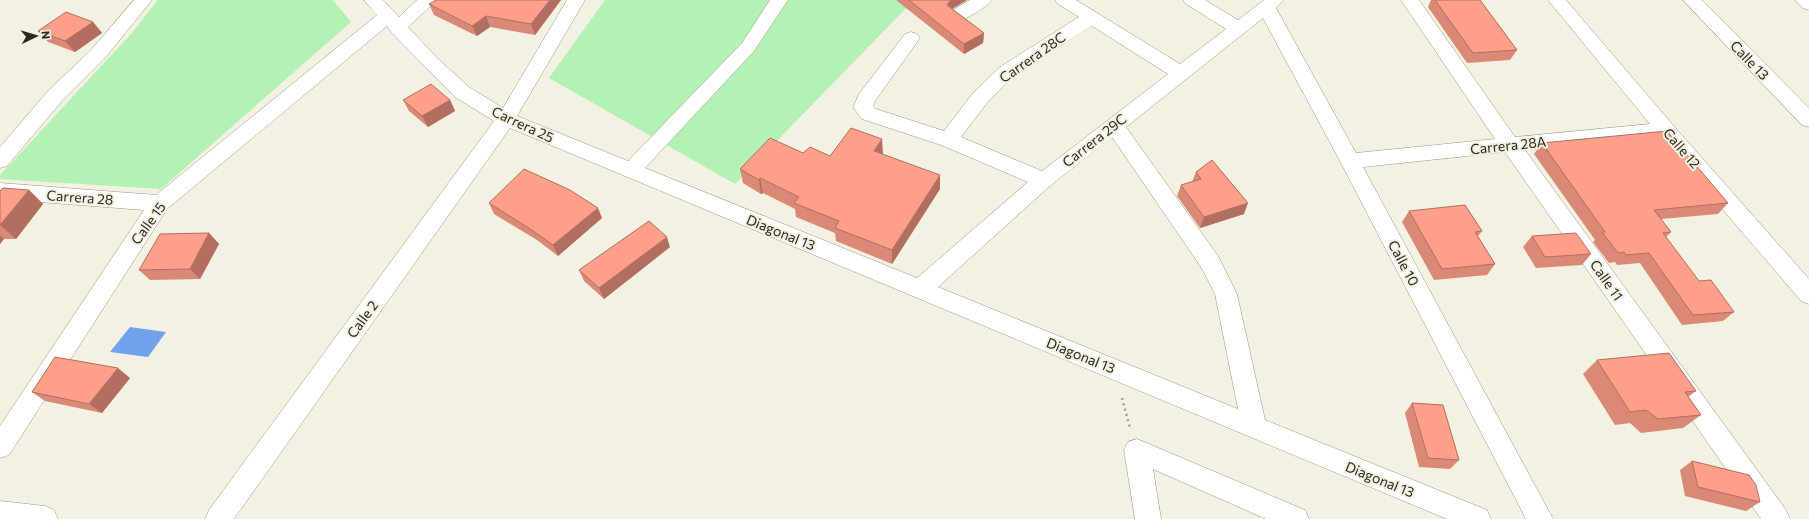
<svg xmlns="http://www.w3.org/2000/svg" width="1809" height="519" viewBox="0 0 1809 519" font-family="Commissioner,sans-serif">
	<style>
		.green { fill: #b4f1b5 }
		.water { fill: #72a2e9 }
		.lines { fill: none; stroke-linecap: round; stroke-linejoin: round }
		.minor-casing { stroke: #989688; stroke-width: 1 }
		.path { stroke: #a19f93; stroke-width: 2.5; stroke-dasharray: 2 3.5; stroke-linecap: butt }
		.minor { fill: #fff; fill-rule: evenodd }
		.wall { fill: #da8977 }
		.shaded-wall { fill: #b26f61 }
		.building { fill: #fe9f8a; stroke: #b26f61 }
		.labels { text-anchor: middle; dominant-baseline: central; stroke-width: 4; stroke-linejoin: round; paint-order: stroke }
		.street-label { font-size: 14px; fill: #2a2923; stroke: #f3f1e1 }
	</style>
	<rect width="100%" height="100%" fill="#f3f1e1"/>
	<g class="green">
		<path d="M 158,0 L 333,0 L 351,22 L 161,189 L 0,179 L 0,175 L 131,34 Z"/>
		<path d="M 605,0 L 914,0 L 735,184 L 549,78 Z"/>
	</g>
	<path class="water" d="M 130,327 L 166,332 L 148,357 L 110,352 Z"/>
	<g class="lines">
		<g class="minor-casing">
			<g id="minor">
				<path d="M 134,0 L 152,0 L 105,58 L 62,101 L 7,166 L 0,168 L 0,147 L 48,91 L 91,50 Z"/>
				<path d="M 364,0 L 383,0 L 399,17 L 417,0 L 437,0 L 408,27 L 437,58 L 469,87 L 503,108 L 567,0 L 585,0 L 517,116 L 628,161 L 742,43 L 770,0 L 788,0 L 754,51 L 645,168 L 917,278 L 1028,182 L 941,145 L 862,119 L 853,107 L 859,94 L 905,34 L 911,32 L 917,34 L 920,38 L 875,101 L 873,106 L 876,109 L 944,131 L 973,93 L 1000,67 L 1079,17 L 1058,4 L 1055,0 L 1076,0 L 1180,64 L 1226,29 L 1186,4 L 1183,0 L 1205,0 L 1238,20 L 1264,0 L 1284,0 L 1276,8 L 1356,153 L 1495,139 L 1401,0 L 1419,0 L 1515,137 L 1650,124 L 1548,0 L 1566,0 L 1672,124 L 1809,279 L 1809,304 L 1801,301 L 1660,136 L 1525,150 L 1786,510 L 1790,519 L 1761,519 L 1505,152 L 1363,167 L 1553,519 L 1526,519 L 1340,161 L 1263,18 L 1126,127 L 1218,256 L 1237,294 L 1265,420 L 1487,510 L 1491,519 L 1447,519 L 510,128 L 234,519 L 205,519 L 209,510 L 494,121 L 455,97 L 391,32 L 387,26 L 167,209 L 9,455 L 0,458 L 0,426 L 144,210 L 0,199 L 0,183 L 156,195 L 377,15 ZM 1092,26 L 1168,74 L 1042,171 L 961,137 L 987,103 L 1014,75 ZM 1112,137 L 1201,267 L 1215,294 L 1238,409 L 938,287 L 1051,185 Z"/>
				<path d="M 970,0 L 992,0 C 988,6 966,20 959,20 C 957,20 955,19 953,18 L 950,14 L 953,10 Z"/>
				<path d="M 1683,0 L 1702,0 L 1809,108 L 1809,127 L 1802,125 Z"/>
				<path d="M 1795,0 L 1809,0 L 1809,10 L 1803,8 Z"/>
				<path d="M 1137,439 L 1305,510 L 1309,519 L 1266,519 L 1153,469 L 1161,519 L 1135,519 L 1124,450 L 1128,442 Z"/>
				<path d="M 0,501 L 45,506 L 54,510 L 58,519 L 0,519 Z"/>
			</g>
		</g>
		<path class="path" d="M 1122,398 L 1130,428"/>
		<use href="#minor" class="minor"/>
	</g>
	<g class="wall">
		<path d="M 561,0 L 535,35 L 490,27 L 477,36 L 434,15 L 429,4 Z"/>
		<path d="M 896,0 L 967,0 L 952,9 L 984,33 L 983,43 L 964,54 Z"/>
		<path d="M 1431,0 L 1480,0 L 1517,50 L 1510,60 L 1467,63 L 1428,7 Z"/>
		<path d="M 93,22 L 102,33 L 75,52 L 48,42 L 38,31 Z"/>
		<path d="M 403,100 L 450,100 L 455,111 L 428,127 L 409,111 Z"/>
		<path d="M 1542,143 L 1728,203 L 1718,214 L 1661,219 L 1671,232 L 1666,237 L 1699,281 L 1734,312 L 1723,321 L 1682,325 L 1640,263 L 1617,265 L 1615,262 L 1609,263 L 1593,242 L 1595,240 L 1534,154 Z"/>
		<path d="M 803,153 L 830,156 L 883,154 L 940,189 L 892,264 L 836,241 L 835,233 L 796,217 L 795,209 L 763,193 L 761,194 L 743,183 L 740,169 Z"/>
		<path d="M 1196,172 L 1244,214 L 1200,228 L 1177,196 L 1181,185 L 1192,182 Z"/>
		<path d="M 29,190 L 43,204 L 16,239 L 4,239 L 0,244 L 0,191 Z"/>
		<path d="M 489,203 L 602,218 L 558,256 L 537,240 L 494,214 Z"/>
		<path d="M 1409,211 L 1482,231 L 1478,236 L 1495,264 L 1487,275 L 1434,280 L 1402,222 Z"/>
		<path d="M 209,233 L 219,244 L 200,279 L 150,280 L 139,270 Z"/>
		<path d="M 1532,236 L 1591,254 L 1582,265 L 1536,268 L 1523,247 Z"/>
		<path d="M 670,247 L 604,299 L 584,281 L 579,270 Z"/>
		<path d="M 1597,360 L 1696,391 L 1688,397 L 1701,415 L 1683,428 L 1641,433 L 1630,423 L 1615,425 L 1583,374 Z"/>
		<path d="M 130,378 L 102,413 L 45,401 L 32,392 Z"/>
		<path d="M 1412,403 L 1459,460 L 1450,469 L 1419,467 L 1405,413 Z"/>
		<path d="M 1692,461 L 1760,502 L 1746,511 L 1685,496 L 1680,470 Z"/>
	</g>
	<g class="shaded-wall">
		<path d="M 550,0 L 561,0 L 535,35 L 531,24 Z"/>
		<path d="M 951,0 L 967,0 L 952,9 L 947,5 Z"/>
		<path d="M 486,16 L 490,27 L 477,36 L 472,26 Z"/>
		<path d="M 93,22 L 102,33 L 75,52 L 65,41 Z"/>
		<path d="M 984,33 L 983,43 L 964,54 L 964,44 Z"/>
		<path d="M 450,100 L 455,111 L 428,127 L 422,116 Z"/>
		<path d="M 882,139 L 883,154 L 874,151 Z"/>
		<path d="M 940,175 L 940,189 L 892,264 L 892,250 Z"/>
		<path d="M 760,178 L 763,193 L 761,194 L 759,180 Z"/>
		<path d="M 29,190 L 43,204 L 16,239 L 0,225 Z"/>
		<path d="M 1248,203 L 1244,214 L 1200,228 L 1204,217 Z"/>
		<path d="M 598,208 L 602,218 L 558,256 L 553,245 Z"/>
		<path d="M 209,233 L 219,244 L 200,279 L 190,269 Z"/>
		<path d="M 0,235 L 4,239 L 0,244 Z"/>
		<path d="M 667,237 L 670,247 L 604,299 L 599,288 Z"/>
		<path d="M 118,368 L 130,378 L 102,413 L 89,404 Z"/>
	</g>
	<g class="building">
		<path d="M 436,0 L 550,0 L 531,24 L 486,16 L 472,26 L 429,4 Z"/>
		<path d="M 909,0 L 951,0 L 947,5 L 984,33 L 964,44 Z"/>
		<path d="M 1435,0 L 1480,0 L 1517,50 L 1473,53 Z"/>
		<path d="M 66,12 L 93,22 L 65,41 L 38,31 Z"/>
		<path d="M 431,84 L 450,100 L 422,116 L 403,100 Z"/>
		<path d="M 851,128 L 882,139 L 874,151 L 940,175 L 892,250 L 835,228 L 839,221 L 794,203 L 799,197 L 760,178 L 759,180 L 740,169 L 770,138 L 803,153 L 810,147 L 830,156 Z"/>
		<path d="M 1667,131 L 1728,203 L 1654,210 L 1671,232 L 1663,233 L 1699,281 L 1711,280 L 1734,312 L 1693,315 L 1649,253 L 1626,255 L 1624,252 L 1618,253 L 1602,232 L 1605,232 L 1542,143 Z"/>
		<path d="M 1212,160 L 1248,203 L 1204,217 L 1181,185 L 1201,179 L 1196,172 Z"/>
		<path d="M 524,169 L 570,190 L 598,208 L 553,245 L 532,230 L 489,203 Z"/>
		<path d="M 3,188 L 29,190 L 0,225 L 0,191 Z"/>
		<path d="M 1465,205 L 1482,231 L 1475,232 L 1495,264 L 1442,269 L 1409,211 Z"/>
		<path d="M 649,221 L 667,237 L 599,288 L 579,270 Z"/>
		<path d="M 209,233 L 190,269 L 139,270 L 160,234 Z"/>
		<path d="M 1576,233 L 1591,254 L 1545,257 L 1532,236 Z"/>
		<path d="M 1669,353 L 1696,391 L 1685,392 L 1701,415 L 1658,419 L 1646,410 L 1630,412 L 1597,360 Z"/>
		<path d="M 55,357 L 118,368 L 89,404 L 32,392 Z"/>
		<path d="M 1412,403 L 1443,405 L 1459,460 L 1428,458 Z"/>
		<path d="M 1692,461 L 1749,475 L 1756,485 L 1760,502 L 1698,487 Z"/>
	</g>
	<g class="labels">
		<g class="street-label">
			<text transform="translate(1032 57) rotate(-35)">Carrera 28C</text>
			<text transform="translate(1750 60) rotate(46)">Calle 13</text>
			<text transform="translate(523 124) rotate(25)">Carrera 25</text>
			<text transform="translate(1094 140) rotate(-38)">Carrera 29C</text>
			<text transform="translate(1508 145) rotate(-6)">Carrera 28A</text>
			<text transform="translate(1682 148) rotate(49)">Calle 12</text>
			<text transform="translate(80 197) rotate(4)">Carrera 28</text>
			<text transform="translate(148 223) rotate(-54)">Calle 15</text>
			<text transform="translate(781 232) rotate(22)">Diagonal 13</text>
			<text transform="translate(1404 263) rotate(62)">Calle 10</text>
			<text transform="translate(1607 280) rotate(55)">Calle 11</text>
			<text transform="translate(362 319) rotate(-54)">Calle 2</text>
			<text transform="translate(1081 355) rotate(22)">Diagonal 13</text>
			<text transform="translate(1380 479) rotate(22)">Diagonal 13</text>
		</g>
	</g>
	<g transform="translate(36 36) rotate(85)" stroke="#f3f1e1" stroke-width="3" paint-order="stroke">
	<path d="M0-3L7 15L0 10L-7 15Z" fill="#2a2923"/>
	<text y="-6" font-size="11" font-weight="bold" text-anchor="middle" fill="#2a2923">N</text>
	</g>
</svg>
